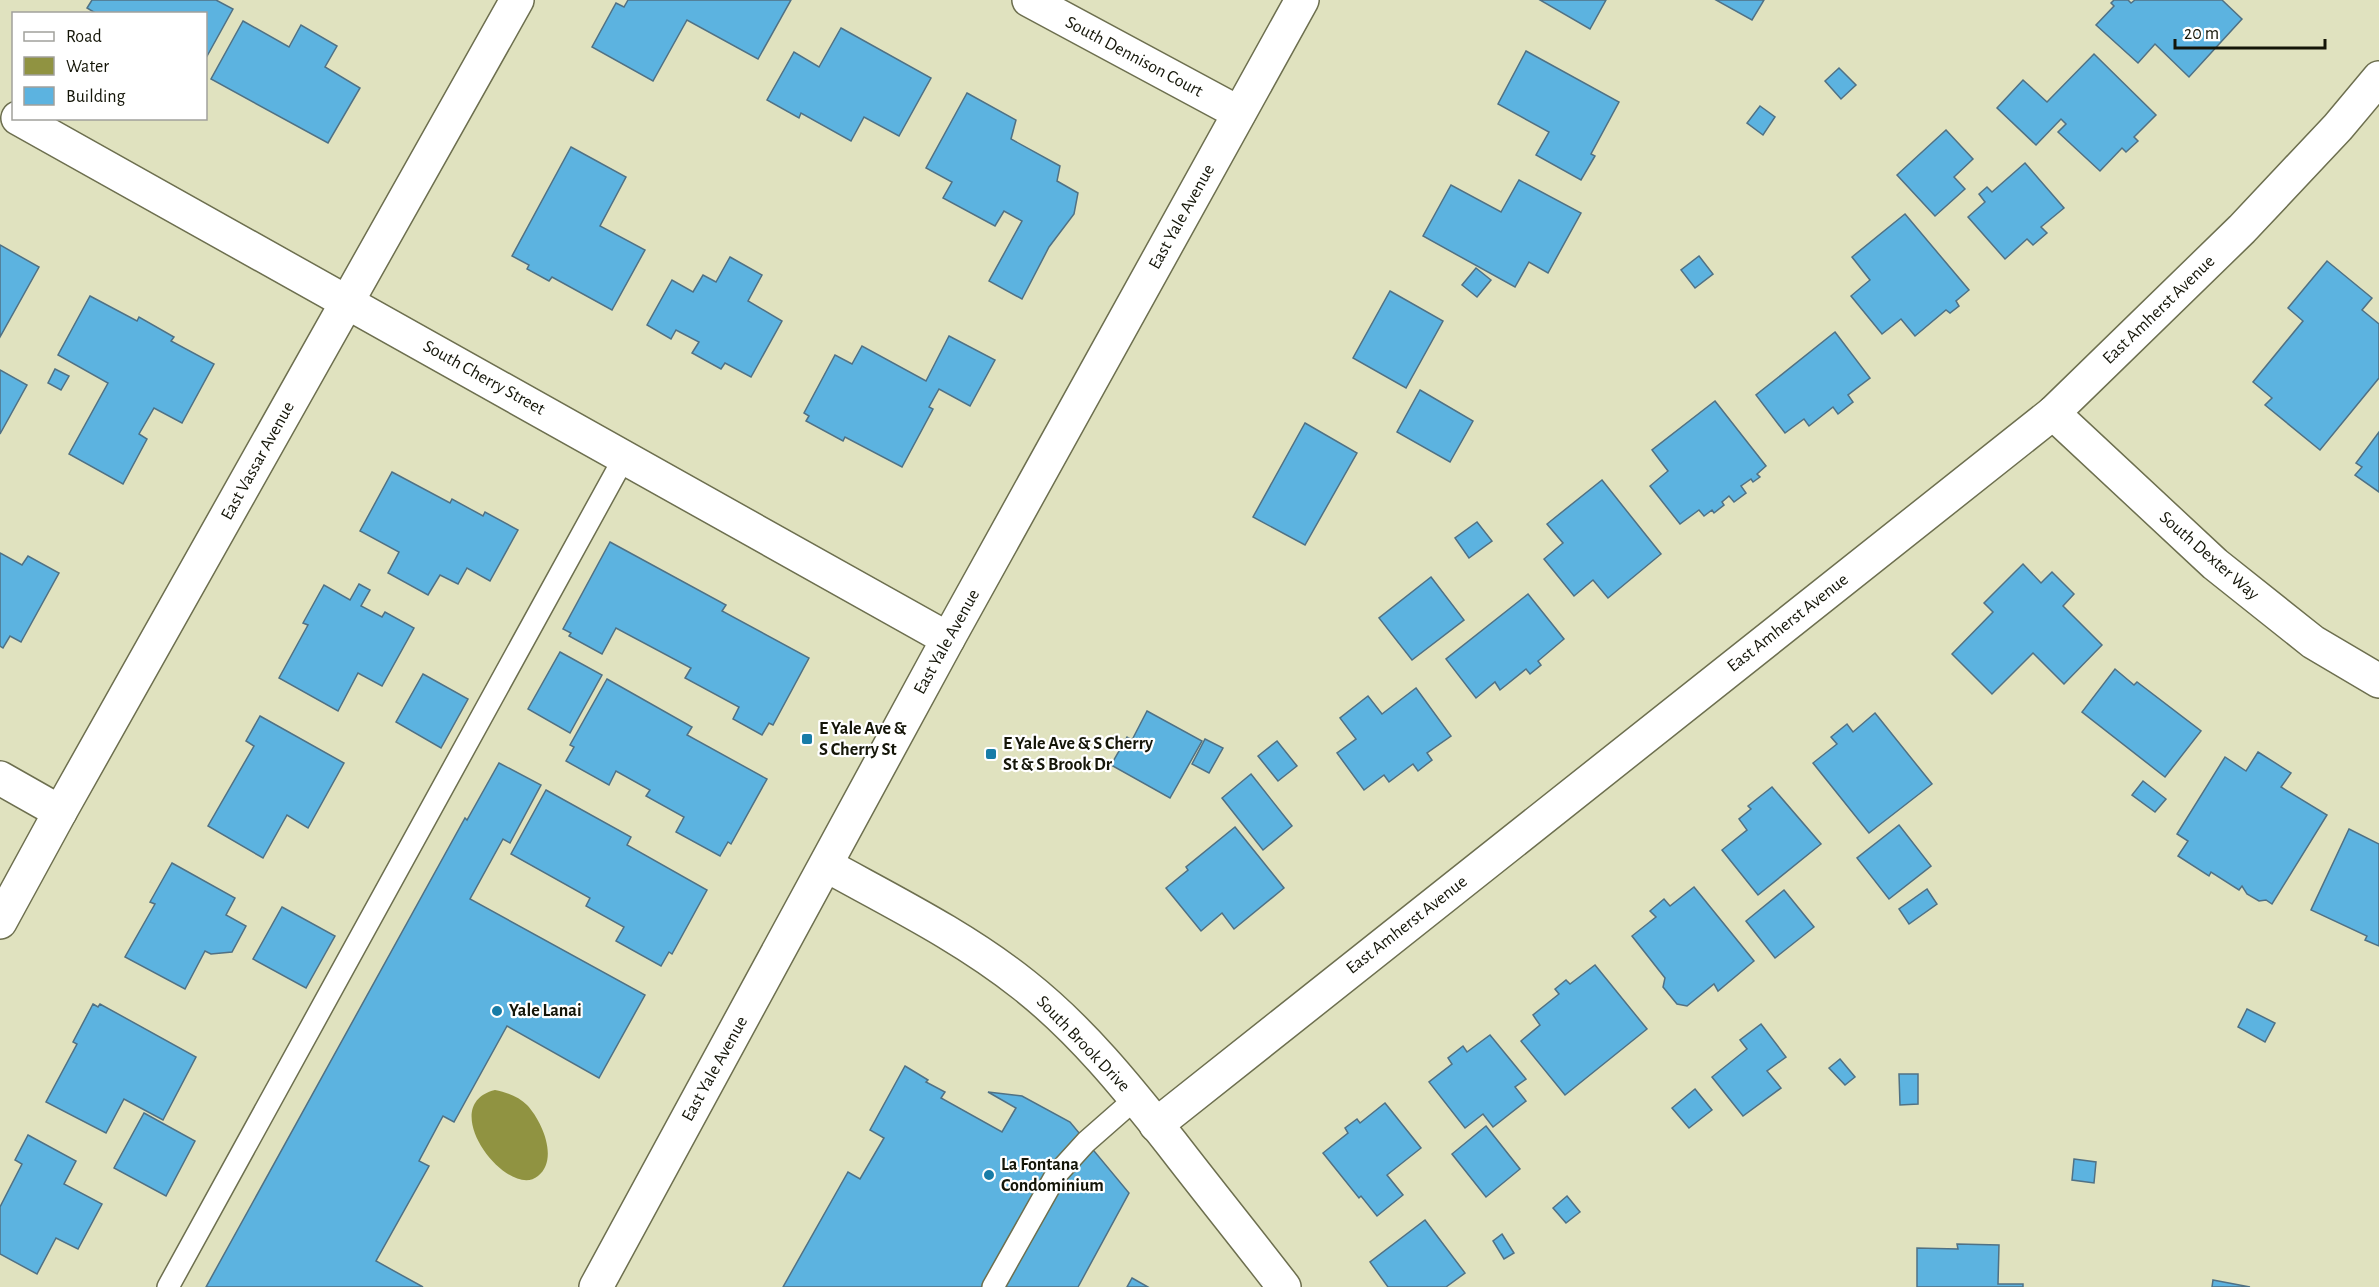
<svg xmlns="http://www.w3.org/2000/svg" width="2379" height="1287" viewBox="0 0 2379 1287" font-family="'Alegreya Sans',sans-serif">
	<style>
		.water { fill: #909341 }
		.building { fill: #5cb3e0; stroke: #507184; stroke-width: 1.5 }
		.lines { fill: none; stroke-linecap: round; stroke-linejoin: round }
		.service-casing { stroke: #6d6f4f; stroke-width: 24 }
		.minor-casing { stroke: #6d6f4f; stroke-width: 36 }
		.secondary-casing { stroke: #6d6f4f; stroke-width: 36 }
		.service { stroke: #fff; stroke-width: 21 }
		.minor { stroke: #fff; stroke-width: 33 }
		.secondary { stroke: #fff; stroke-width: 33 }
		.poi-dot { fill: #177ca7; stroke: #fff; stroke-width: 2 }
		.labels { text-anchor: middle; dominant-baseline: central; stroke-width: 4.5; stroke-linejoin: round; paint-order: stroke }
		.street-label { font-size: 18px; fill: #141508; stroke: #fff }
		.poi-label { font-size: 18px; font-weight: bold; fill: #141508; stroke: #fff; text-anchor: start }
	</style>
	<rect width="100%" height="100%" fill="#e0e2bf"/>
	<path class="water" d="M 495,1090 C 506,1092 519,1097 527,1105 C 542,1121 559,1159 538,1176 C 508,1201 434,1105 495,1090 Z"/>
	<g class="building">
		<path d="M 92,0 L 216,0 L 233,9 L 206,58 L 206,14 L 97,14 L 87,8 Z"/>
		<path d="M 628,0 L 791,0 L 758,59 L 687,20 L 653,81 L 592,47 L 616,3 L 624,7 Z"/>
		<path d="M 1540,0 L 1606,0 L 1590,29 Z"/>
		<path d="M 1716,0 L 1764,0 L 1752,20 Z"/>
		<path d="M 2114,0 L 2128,0 L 2131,3 L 2135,0 L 2222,0 L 2242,19 L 2189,77 L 2155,44 L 2138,63 L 2096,25 L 2114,6 L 2111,3 Z"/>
		<path d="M 243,21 L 289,47 L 301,25 L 337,46 L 325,67 L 360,88 L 328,143 L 211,79 Z"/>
		<path d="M 841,28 L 931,78 L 899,136 L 864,117 L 851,141 L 801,113 L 799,118 L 767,100 L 794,52 L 819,67 Z"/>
		<path d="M 1526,51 L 1619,102 L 1591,154 L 1595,156 L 1581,180 L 1536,155 L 1549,132 L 1498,104 Z"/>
		<path d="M 2094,54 L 2156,115 L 2134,137 L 2138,141 L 2126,152 L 2122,148 L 2100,171 L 2058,132 L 2066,124 L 2061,119 L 2036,145 L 1997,108 L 2023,80 L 2047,102 Z"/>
		<path d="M 1839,68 L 1856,85 L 1841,99 L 1825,81 Z"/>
		<path d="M 967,93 L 1016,120 L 1011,139 L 1060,166 L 1057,181 L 1078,193 L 1074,214 L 1049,247 L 1022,299 L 989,281 L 1022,221 L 1004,211 L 995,226 L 943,198 L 952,182 L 926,168 Z"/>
		<path d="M 1760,106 L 1775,117 L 1763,135 L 1747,123 Z"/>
		<path d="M 1946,130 L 1973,159 L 1954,177 L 1965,189 L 1935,216 L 1897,175 Z"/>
		<path d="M 571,147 L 626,177 L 600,226 L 645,250 L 612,310 L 552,277 L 549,281 L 527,269 L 529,265 L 512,256 Z"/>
		<path d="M 2025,163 L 2064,208 L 2041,227 L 2047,233 L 2033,245 L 2027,239 L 2005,259 L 1968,217 L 1985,202 L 1979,194 L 1987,187 L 1992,192 Z"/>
		<path d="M 1519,180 L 1581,213 L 1548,273 L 1529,262 L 1515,287 L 1423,236 L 1451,185 L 1501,212 Z"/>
		<path d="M 1905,214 L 1969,290 L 1956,301 L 1959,306 L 1950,313 L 1946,310 L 1915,336 L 1901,319 L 1882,334 L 1851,296 L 1870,280 L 1852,257 Z"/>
		<path d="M 0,245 L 39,267 L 0,337 Z"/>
		<path d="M 1699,256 L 1713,274 L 1695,288 L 1681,270 Z"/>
		<path d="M 730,257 L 762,275 L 748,301 L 782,321 L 751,377 L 725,363 L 721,369 L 692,353 L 699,342 L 676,330 L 671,339 L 647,325 L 672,280 L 693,292 L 703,275 L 716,282 Z"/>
		<path d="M 2327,261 L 2372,298 L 2362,310 L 2379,324 L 2379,378 L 2320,450 L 2265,405 L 2272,398 L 2253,382 L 2303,321 L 2288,308 Z"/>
		<path d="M 1476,268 L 1491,280 L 1477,297 L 1462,285 Z"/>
		<path d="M 1390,291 L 1443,321 L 1406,388 L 1353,358 Z"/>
		<path d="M 90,296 L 137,321 L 139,317 L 174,337 L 171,341 L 214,364 L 182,423 L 154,408 L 139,434 L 147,439 L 123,484 L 69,454 L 108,383 L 58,355 Z"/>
		<path d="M 1835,332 L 1870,378 L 1848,395 L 1853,402 L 1838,414 L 1833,407 L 1809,426 L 1804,419 L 1785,433 L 1756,395 Z"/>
		<path d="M 949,336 L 995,360 L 970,406 L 939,389 L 929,407 L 933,409 L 902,467 L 845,437 L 843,441 L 806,421 L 809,416 L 804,413 L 835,355 L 852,364 L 862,346 L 926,381 Z"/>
		<path d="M 55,369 L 69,376 L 61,390 L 48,383 Z"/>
		<path d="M 0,370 L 27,385 L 0,434 Z"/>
		<path d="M 1420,390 L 1473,421 L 1450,462 L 1397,432 Z"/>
		<path d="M 1715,401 L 1766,466 L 1757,474 L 1760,477 L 1753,482 L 1751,479 L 1741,486 L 1746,493 L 1734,502 L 1729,496 L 1722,502 L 1724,505 L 1714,513 L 1712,510 L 1704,516 L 1699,510 L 1680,524 L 1650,486 L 1668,471 L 1652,450 Z"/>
		<path d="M 1305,423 L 1357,453 L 1305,545 L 1253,517 Z"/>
		<path d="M 2379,432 L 2379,492 L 2355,475 L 2362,467 L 2356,463 Z"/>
		<path d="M 392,472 L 450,503 L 452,499 L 483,516 L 485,512 L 518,530 L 490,581 L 467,568 L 458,584 L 440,575 L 428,595 L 388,573 L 399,552 L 360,531 Z"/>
		<path d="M 1602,480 L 1661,554 L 1608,598 L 1593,580 L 1574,596 L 1544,559 L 1563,543 L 1547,524 Z"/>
		<path d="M 1477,522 L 1492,541 L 1469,558 L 1455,538 Z"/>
		<path d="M 610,542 L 726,605 L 722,611 L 809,658 L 773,725 L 769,723 L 762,735 L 733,719 L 739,707 L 685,678 L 691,668 L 616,628 L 602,654 L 569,636 L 571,633 L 563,629 Z"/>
		<path d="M 0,553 L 22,565 L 28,556 L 59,573 L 21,642 L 10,636 L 3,648 L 0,646 Z"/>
		<path d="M 2023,564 L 2041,583 L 2052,572 L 2074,594 L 2063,606 L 2102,645 L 2064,684 L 2033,653 L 1992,694 L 1952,654 L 1993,612 L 1984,603 Z"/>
		<path d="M 1431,577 L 1464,620 L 1412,660 L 1379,618 Z"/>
		<path d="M 359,584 L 370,590 L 361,606 L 382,617 L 385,612 L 414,628 L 382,686 L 358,673 L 338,711 L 279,678 L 308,625 L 303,623 L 324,585 L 350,600 Z"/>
		<path d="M 1528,594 L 1564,639 L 1538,661 L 1541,665 L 1530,674 L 1526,669 L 1500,690 L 1495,682 L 1476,698 L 1446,659 Z"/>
		<path d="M 560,652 L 602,675 L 570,733 L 528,709 Z"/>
		<path d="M 2115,669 L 2134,685 L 2137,682 L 2201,731 L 2165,777 L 2082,712 Z"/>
		<path d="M 423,674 L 468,699 L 441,748 L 396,722 Z"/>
		<path d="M 607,679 L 692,727 L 687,735 L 767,779 L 731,844 L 728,842 L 720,856 L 676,832 L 684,817 L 646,796 L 650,790 L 616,771 L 609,785 L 566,761 L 574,747 L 570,745 Z"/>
		<path d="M 1416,688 L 1451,736 L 1427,753 L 1432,760 L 1418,771 L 1413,764 L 1389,782 L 1384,775 L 1364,790 L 1337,753 L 1356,739 L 1340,718 L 1368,696 L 1382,714 Z"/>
		<path d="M 1147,711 L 1202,741 L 1170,798 L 1111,765 L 1127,737 L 1132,740 Z"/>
		<path d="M 1875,713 L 1932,784 L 1869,833 L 1813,763 L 1837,744 L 1831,737 L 1847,724 L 1853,732 Z"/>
		<path d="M 260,716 L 344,763 L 308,828 L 287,815 L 263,858 L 208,826 L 254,746 L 246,741 Z"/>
		<path d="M 1205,739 L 1223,748 L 1209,773 L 1192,764 Z"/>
		<path d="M 1277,741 L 1297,766 L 1278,781 L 1258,756 Z"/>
		<path d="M 2258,752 L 2291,773 L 2281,787 L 2327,815 L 2272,904 L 2266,900 L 2259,901 L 2247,894 L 2242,886 L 2239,890 L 2211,872 L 2209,876 L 2178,856 L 2188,841 L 2177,834 L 2225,757 L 2246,771 Z"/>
		<path d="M 499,763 L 541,785 L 510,843 L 503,839 L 470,899 L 645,995 L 599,1078 L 507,1026 L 454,1122 L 443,1116 L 419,1161 L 429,1166 L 376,1261 L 423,1287 L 206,1287 L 465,818 L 467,820 Z"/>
		<path d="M 1251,774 L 1292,826 L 1263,850 L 1222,798 Z"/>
		<path d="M 2143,781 L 2166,799 L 2155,812 L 2132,795 Z"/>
		<path d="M 1772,787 L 1821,844 L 1758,895 L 1722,850 L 1747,830 L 1739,819 L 1751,809 L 1748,806 Z"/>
		<path d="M 546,790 L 631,837 L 627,845 L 707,890 L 672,954 L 669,952 L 661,966 L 616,941 L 624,927 L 586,906 L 590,898 L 511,854 Z"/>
		<path d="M 1899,825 L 1931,866 L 1889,899 L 1857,858 Z"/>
		<path d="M 1235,827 L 1284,888 L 1234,929 L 1222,913 L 1201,931 L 1166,888 L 1188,870 L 1186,867 Z"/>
		<path d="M 2349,829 L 2379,844 L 2379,946 L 2365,940 L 2367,936 L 2311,910 Z"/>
		<path d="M 172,863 L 235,898 L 226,915 L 246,926 L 232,952 L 211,954 L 205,951 L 185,989 L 125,957 L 155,904 L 150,902 Z"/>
		<path d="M 1694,887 L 1754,961 L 1718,991 L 1714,984 L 1687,1006 L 1677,1004 L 1663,987 L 1665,978 L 1632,936 L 1656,917 L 1650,911 L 1664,899 L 1670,906 Z"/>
		<path d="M 1927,889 L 1937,904 L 1909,924 L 1899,909 Z"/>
		<path d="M 1784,890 L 1814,927 L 1775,958 L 1746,921 Z"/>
		<path d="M 282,907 L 335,936 L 306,988 L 253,959 Z"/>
		<path d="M 1595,965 L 1647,1029 L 1565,1095 L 1521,1041 L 1540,1025 L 1533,1015 L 1559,994 L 1555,989 L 1566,980 L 1570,984 Z"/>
		<path d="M 93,1004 L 98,1007 L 100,1004 L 196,1057 L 163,1120 L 124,1099 L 106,1133 L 46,1102 L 77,1044 L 73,1042 Z"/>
		<path d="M 2247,1009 L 2275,1023 L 2265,1042 L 2238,1027 Z"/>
		<path d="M 1761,1024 L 1786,1057 L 1767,1071 L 1781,1088 L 1743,1116 L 1712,1077 L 1747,1049 L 1740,1040 Z"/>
		<path d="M 1490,1035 L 1526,1079 L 1515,1087 L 1526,1101 L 1493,1127 L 1483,1114 L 1465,1128 L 1429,1082 L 1452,1064 L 1448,1058 L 1463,1046 L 1467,1052 Z"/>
		<path d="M 1840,1059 L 1855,1077 L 1845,1085 L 1829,1068 Z"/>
		<path d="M 905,1066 L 928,1080 L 926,1082 L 945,1092 L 941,1098 L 1002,1132 L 1016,1108 L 988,1092 L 1022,1096 L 1070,1122 L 1129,1193 L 1078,1287 L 783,1287 L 848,1172 L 860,1179 L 884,1138 L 870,1130 Z"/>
		<path d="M 1899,1074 L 1918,1074 L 1918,1104 L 1900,1105 Z"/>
		<path d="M 1695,1089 L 1712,1110 L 1689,1128 L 1672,1108 Z"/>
		<path d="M 1385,1103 L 1421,1148 L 1387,1175 L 1403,1195 L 1377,1216 L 1361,1196 L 1359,1198 L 1323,1153 L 1348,1133 L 1345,1128 L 1357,1119 L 1360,1123 Z"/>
		<path d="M 144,1113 L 195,1141 L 166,1196 L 114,1168 Z"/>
		<path d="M 1486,1126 L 1520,1169 L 1486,1197 L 1452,1154 Z"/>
		<path d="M 28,1135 L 76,1161 L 64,1184 L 102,1204 L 78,1249 L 56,1238 L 37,1274 L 0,1254 L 0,1207 L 22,1164 L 15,1160 Z"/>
		<path d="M 2074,1159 L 2096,1162 L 2094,1183 L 2072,1180 Z"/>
		<path d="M 1567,1196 L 1580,1212 L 1566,1223 L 1553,1208 Z"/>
		<path d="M 1425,1220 L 1465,1273 L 1446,1287 L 1388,1287 L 1370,1262 Z"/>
		<path d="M 1502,1234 L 1514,1253 L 1504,1259 L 1493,1241 Z"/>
		<path d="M 1957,1244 L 1999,1245 L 1998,1284 L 2023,1284 L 2023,1287 L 1917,1287 L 1917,1248 L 1958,1249 Z"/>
		<path d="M 1132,1278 L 1148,1287 L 1127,1287 Z"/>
		<path d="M 2213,1280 L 2250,1287 L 2212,1287 Z"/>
	</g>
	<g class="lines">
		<g class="service-casing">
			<g id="service">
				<path d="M 168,1287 L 625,456"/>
				<path d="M 993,1287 L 1056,1175 L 1086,1142 L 1135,1099"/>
			</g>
		</g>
		<g class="minor-casing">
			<g id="minor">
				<path d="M 1029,0 L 1239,113"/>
				<path d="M 18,118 L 948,639"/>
				<path d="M 2053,413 L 2215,564 L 2313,642 L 2379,681"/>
				<path d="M 0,778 L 60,812"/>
				<path d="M 826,865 C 893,902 964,937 1024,985 C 1081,1030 1127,1087 1172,1144 C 1209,1192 1247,1239 1284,1287"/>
				<path d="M 0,922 L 60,812 L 517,0"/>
				<path d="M 1156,1125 L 2053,413 L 2242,229 L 2338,127 L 2379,78"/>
			</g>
		</g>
		<g class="secondary-casing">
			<path id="secondary" d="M 596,1287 L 948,639 L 1302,0"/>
		</g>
		<use href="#service" class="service"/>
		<use href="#minor" class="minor"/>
		<use href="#secondary" class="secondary"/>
	</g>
	<g class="poi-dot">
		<rect x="801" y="733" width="12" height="12" rx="3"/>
		<rect x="985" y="748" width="12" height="12" rx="3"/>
		<circle cx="497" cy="1011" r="6"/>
		<circle cx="989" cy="1175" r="6"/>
	</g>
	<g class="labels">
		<g class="street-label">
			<text transform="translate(1134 57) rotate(28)">South Dennison Court</text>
			<text transform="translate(1182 217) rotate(-61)">East Yale Avenue</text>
			<text transform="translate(2159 310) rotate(-44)">East Amherst Avenue</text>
			<text transform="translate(484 378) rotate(29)">South Cherry Street</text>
			<text transform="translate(258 461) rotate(-61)">East Vassar Avenue</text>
			<text transform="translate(2209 556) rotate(41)">South Dexter Way</text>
			<text transform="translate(1788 623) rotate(-38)">East Amherst Avenue</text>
			<text transform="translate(947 642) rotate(-61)">East Yale Avenue</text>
			<text transform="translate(1407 925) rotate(-38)">East Amherst Avenue</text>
			<text transform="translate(1083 1044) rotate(46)">South Brook Drive</text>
			<text transform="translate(715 1069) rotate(-61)">East Yale Avenue</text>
		</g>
		<g class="poi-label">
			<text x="819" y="729">E Yale Ave &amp;<tspan x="819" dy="21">S Cherry St</tspan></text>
			<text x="1003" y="744">E Yale Ave &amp; S Cherry<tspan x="1003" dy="21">St &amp; S Brook Dr</tspan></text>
			<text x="509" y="1011">Yale Lanai</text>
			<text x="1001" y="1165">La Fontana<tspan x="1001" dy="21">Condominium</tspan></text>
		</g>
	</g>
	<rect x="12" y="12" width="195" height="108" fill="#ffffff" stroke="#a1a19c" stroke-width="1.5"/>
	<rect x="24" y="32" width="30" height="9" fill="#ffffff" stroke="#a1a19c" stroke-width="1.5"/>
	<text x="66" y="42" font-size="18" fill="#141508">Road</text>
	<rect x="24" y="57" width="30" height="18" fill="#909341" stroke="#a1a19c" stroke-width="1.5"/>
	<text x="66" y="72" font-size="18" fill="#141508">Water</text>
	<rect x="24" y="87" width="30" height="18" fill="#5cb3e0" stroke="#a1a19c" stroke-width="1.5"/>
	<text x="66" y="102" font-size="18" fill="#141508">Building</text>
	<path d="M2175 39v9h150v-9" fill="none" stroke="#141508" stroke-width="3"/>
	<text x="2184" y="39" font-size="18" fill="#141508" stroke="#ffffff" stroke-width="4.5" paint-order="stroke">20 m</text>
</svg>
